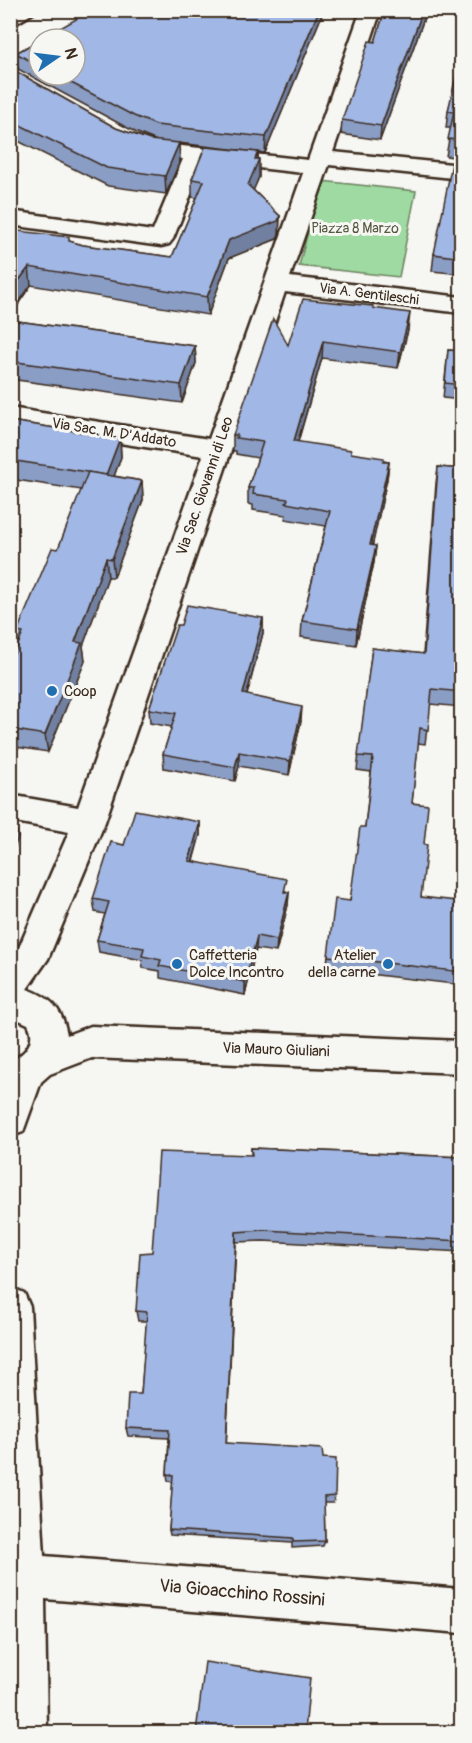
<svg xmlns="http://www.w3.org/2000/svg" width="472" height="1743" viewBox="0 0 472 1743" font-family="Pangolin,sans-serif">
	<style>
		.green { fill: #9edaa1; stroke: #6c8260; stroke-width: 1.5 }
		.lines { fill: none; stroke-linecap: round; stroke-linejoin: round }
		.minor-casing { stroke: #3b2a1e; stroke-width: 5 }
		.tertiary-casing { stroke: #3b2a1e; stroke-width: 5 }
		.minor { fill: #f6f6f2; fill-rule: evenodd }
		.tertiary { fill: #f6f6f2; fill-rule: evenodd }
		.wall { fill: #8a9dc5; stroke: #3b2a1e; stroke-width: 1.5 }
		.shaded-wall { fill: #7180a0; stroke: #3b2a1e; stroke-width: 1.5 }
		.building { fill: #a1b7e5; stroke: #3b2a1e; stroke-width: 1.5 }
		.poi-dot { fill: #1f6fb2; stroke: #f6f6f2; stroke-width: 2 }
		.labels { text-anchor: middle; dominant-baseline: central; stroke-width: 6; stroke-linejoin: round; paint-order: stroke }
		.far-park-label { font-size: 14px; fill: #54563f; stroke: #f6f6f2 }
		.far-street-label { font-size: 14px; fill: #3b2a1e; stroke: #f6f6f2 }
		.street-label { font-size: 15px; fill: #3b2a1e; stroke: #f6f6f2 }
		.poi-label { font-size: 15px; fill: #3b2a1e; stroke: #f6f6f2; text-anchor: start }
		.near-street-label { font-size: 18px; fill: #3b2a1e; stroke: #f6f6f2 }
	</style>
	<rect width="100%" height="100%" fill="#f6f6f2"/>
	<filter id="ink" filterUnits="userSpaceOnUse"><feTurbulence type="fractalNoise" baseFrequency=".0167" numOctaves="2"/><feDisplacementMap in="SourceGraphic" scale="12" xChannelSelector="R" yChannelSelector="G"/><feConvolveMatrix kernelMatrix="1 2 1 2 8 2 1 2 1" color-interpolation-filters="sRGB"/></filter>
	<g filter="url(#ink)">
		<path class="green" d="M 321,181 L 416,191 L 399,277 L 299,266 Z"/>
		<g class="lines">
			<g class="minor-casing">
				<g id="minor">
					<path d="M 361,10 L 381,10 L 333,152 L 462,165 L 462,179 L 329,165 L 290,277 L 462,297 L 462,313 L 285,292 L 105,822 L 48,959 L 27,989 C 51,997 63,1010 67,1035 L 91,1026 L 462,1041 L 462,1073 L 92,1058 L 50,1074 L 41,1082 L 23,1132 L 10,1137 L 10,1061 C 26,1054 37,1040 28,1024 L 10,1016 L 10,958 L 18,950 L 69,832 L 10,821 L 10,795 L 78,807 L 203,456 L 10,426 L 10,408 L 209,439 L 303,173 L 204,162 L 173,239 L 169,244 L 161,246 L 10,225 L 10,211 L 153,231 L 183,159 C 166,157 134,158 124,143 L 127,138 L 135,136 L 155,143 L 308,160 Z"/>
					<path d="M 10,1287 L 24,1293 L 30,1307 L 44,1556 L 462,1589 L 462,1633 L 45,1599 L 47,1732 L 10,1732 Z"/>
				</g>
			</g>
			<g class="tertiary-casing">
				<path id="tertiary" d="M 13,10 L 38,10 L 10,27 L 10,12 Z"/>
			</g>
			<use href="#minor" class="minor"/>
			<use href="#tertiary" class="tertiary"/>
		</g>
		<g class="wall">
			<path d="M 92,10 L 324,10 L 265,153 L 179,143 L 180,161 L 166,194 L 108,186 L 10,137 L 10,68 L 116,128 L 150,140 L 157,141 L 135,132 L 18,69 L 16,53 L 39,40 L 39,75 L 75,75 Z"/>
			<path d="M 385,10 L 427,10 L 380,140 L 341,134 L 342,120 L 375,42 Z"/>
			<path d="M 462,64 L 462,274 L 432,271 L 434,254 L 460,163 L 454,162 L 454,157 L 446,156 L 451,128 L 446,128 L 448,111 Z"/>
			<path d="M 258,152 L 259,177 L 253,190 L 280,216 L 279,234 L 277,239 L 229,258 L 208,315 L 31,285 L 20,301 L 11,320 L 195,346 L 196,363 L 182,403 L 10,379 L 10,230 L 69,241 L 83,245 L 172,257 L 197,198 L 192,197 L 192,179 Z"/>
			<path d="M 373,309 L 408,330 L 398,368 L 322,358 L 298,442 L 389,462 L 387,479 L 372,545 L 376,546 L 374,562 L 356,645 L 301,637 L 302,621 L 326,526 L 285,519 L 286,515 L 253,510 L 253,505 L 248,504 L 248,488 L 258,458 L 236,454 L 236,451 L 233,451 L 233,435 L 288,345 Z"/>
			<path d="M 448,350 L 462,351 L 462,400 L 443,398 Z"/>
			<path d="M 10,421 L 120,438 L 121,457 L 114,476 L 142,481 L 143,500 L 114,577 L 108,577 L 83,646 L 85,661 L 48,752 L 10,746 L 10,663 L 19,642 L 17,632 L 58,549 L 82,490 L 10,479 Z"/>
			<path d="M 438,467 L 462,469 L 462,707 L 430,704 L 425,744 L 418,743 L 412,803 L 424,844 L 421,897 L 462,906 L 462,985 L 326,969 L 328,956 L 350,901 L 365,827 L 371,772 L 357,770 L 372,648 L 423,654 L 436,483 Z"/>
			<path d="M 263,618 L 263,633 L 247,695 L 301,721 L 289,775 L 239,766 L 235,781 L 164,768 L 163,754 L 172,727 L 150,723 L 149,709 L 181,625 Z"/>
			<path d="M 200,822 L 200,835 L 193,861 L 289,892 L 288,905 L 276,952 L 256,949 L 245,995 L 160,978 L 160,971 L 143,968 L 142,960 L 99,952 L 97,940 L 105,914 L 95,912 L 93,899 L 124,845 Z"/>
			<path d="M 251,1148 L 462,1157 L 462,1252 L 263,1241 L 236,1242 L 226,1443 L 323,1458 L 335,1496 L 333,1503 L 324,1503 L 325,1541 L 323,1546 L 292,1548 L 292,1543 L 170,1535 L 169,1530 L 173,1482 L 168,1481 L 167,1474 L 169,1438 L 128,1436 L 126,1428 L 141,1394 L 147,1321 L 138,1321 L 136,1311 L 152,1252 L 251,1155 Z"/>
		</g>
		<g class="shaded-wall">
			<path d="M 319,10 L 324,10 L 265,153 L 266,137 Z"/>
			<path d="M 423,10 L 427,10 L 380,140 L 381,126 Z"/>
			<path d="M 179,143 L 180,161 L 166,194 L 165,176 Z"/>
			<path d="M 258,152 L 258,162 L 259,159 L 259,177 L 248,203 L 248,185 L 255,159 Z"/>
			<path d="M 280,216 L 279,234 L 277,239 L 229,258 L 208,315 L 207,297 L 229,240 Z"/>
			<path d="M 29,267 L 31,285 L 20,301 L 10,322 L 10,298 L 17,283 Z"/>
			<path d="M 410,313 L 408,330 L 398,368 L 400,352 Z"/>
			<path d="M 323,341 L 322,358 L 293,458 L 294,441 Z"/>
			<path d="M 195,346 L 196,363 L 182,403 L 181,385 Z"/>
			<path d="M 120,438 L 121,457 L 108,493 L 106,475 Z"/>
			<path d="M 389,462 L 387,479 L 369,561 L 370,545 Z"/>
			<path d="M 142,481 L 143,500 L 114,577 L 112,559 Z"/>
			<path d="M 376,546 L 374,562 L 356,645 L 357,629 Z"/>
			<path d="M 106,558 L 108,577 L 83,646 L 85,661 L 48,752 L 45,735 L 75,642 Z"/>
			<path d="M 263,618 L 263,633 L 243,709 L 243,694 Z"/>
			<path d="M 302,707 L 301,721 L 289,775 L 290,761 Z"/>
			<path d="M 239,752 L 239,766 L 235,781 L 235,767 Z"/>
			<path d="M 15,821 L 18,838 L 10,860 L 10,833 Z"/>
			<path d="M 200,822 L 200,835 L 189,874 L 189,861 Z"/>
			<path d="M 289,892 L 288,905 L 276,952 L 277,940 Z"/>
			<path d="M 257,936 L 256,949 L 245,995 L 245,982 Z"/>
			<path d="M 236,1232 L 236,1242 L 226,1450 L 226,1443 Z"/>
		</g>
		<g class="building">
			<path d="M 92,10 L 319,10 L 266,137 L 156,125 L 134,116 L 56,75 L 75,75 L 75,39 L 41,39 Z"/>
			<path d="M 385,10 L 423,10 L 381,126 L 342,120 L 369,41 L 375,42 Z"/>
			<path d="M 39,40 L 39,66 L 16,53 Z"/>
			<path d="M 459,63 L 462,64 L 462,146 L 456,145 L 457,140 L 448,139 L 454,112 L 448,111 Z"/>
			<path d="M 10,68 L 116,128 L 150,140 L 179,143 L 165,176 L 107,168 L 10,120 Z"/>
			<path d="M 205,147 L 258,152 L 255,159 L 259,159 L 248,185 L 280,216 L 278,221 L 229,240 L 207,297 L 29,267 L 17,283 L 10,298 L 10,230 L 69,237 L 69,241 L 83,245 L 172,257 L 204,181 L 192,179 Z"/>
			<path d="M 452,163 L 462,163 L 462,258 L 434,254 Z"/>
			<path d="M 303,299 L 373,306 L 373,308 L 410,313 L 400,352 L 323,341 L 294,441 L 351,450 L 351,453 L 384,458 L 383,462 L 389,462 L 370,545 L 376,546 L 357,629 L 302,621 L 330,511 L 286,503 L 288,499 L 253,494 L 254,488 L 248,488 L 263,442 L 236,438 L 237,435 L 233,435 L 273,319 L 288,345 Z"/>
			<path d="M 10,320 L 195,346 L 181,385 L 10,361 Z"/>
			<path d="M 448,350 L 462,351 L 462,385 L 445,383 Z"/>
			<path d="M 10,421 L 120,438 L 106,475 L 10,460 Z"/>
			<path d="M 438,467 L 462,469 L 462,692 L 432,689 L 428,730 L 420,728 L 412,803 L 428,805 L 424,844 L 427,845 L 421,897 L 457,901 L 458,906 L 462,906 L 462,972 L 328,956 L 335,899 L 350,901 L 360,827 L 365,827 L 373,757 L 358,756 L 372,648 L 424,654 Z"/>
			<path d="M 88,472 L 142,481 L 112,559 L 106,558 L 75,642 L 82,643 L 45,735 L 10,729 L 10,663 L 23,633 L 17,632 L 52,548 L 58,549 Z"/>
			<path d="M 187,605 L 263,618 L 243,694 L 302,707 L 290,761 L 239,752 L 235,767 L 163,754 L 176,713 L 149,709 L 177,625 L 181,625 Z"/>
			<path d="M 135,810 L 200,822 L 189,861 L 287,879 L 284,892 L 289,892 L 277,940 L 257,936 L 245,982 L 159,966 L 161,960 L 142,956 L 144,948 L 97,940 L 109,902 L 93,899 L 111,842 L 124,845 Z"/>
			<path d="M 10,820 L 15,821 L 10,833 Z"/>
			<path d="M 251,1148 L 462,1157 L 462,1241 L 264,1230 L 236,1232 L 226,1443 L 322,1449 L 323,1458 L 336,1459 L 335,1496 L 324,1497 L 325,1541 L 293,1542 L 293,1538 L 169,1530 L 173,1475 L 167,1474 L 170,1430 L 126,1428 L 128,1394 L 141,1394 L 147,1312 L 136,1311 L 140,1253 L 152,1252 L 159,1152 L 252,1155 Z"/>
			<path d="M 205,1662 L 310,1678 L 305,1732 L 196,1732 Z"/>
		</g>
	</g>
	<g class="poi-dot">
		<circle cx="52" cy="691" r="6"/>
		<circle cx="177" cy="964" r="6"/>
		<circle cx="388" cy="964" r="6"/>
	</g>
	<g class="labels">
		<g class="far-park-label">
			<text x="355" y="228">Piazza 8 Marzo</text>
		</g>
		<g class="far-street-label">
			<text transform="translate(369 294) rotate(7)">Via A. Gentileschi</text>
		</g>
		<g class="street-label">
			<text transform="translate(114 433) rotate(9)">Via Sac. M. D'Addato</text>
			<text transform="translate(205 486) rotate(-71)">Via Sac. Giovanni di Leo</text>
			<text transform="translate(276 1050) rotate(2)">Via Mauro Giuliani</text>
		</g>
		<g class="poi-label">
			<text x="64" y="691">Coop</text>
			<text x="189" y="955">Caffetteria<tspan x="189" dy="17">Dolce Incontro</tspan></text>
			<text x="376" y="955" text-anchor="end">Atelier<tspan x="376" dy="17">della carne</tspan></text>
		</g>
		<g class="near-street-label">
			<text transform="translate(242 1593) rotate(5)">Via Gioacchino Rossini</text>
		</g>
	</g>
	<rect width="472" height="1743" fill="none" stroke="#f6f6f2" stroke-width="36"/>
	<rect x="18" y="18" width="436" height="1707" fill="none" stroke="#3b2a1e" stroke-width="2" filter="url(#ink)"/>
	<g transform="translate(57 57) rotate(76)"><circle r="28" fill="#f6f6f2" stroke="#aba49d" stroke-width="1.5"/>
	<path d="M0-4.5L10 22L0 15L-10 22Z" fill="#1f6fb2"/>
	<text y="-9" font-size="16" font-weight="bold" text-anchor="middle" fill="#3b2a1e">N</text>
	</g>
</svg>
